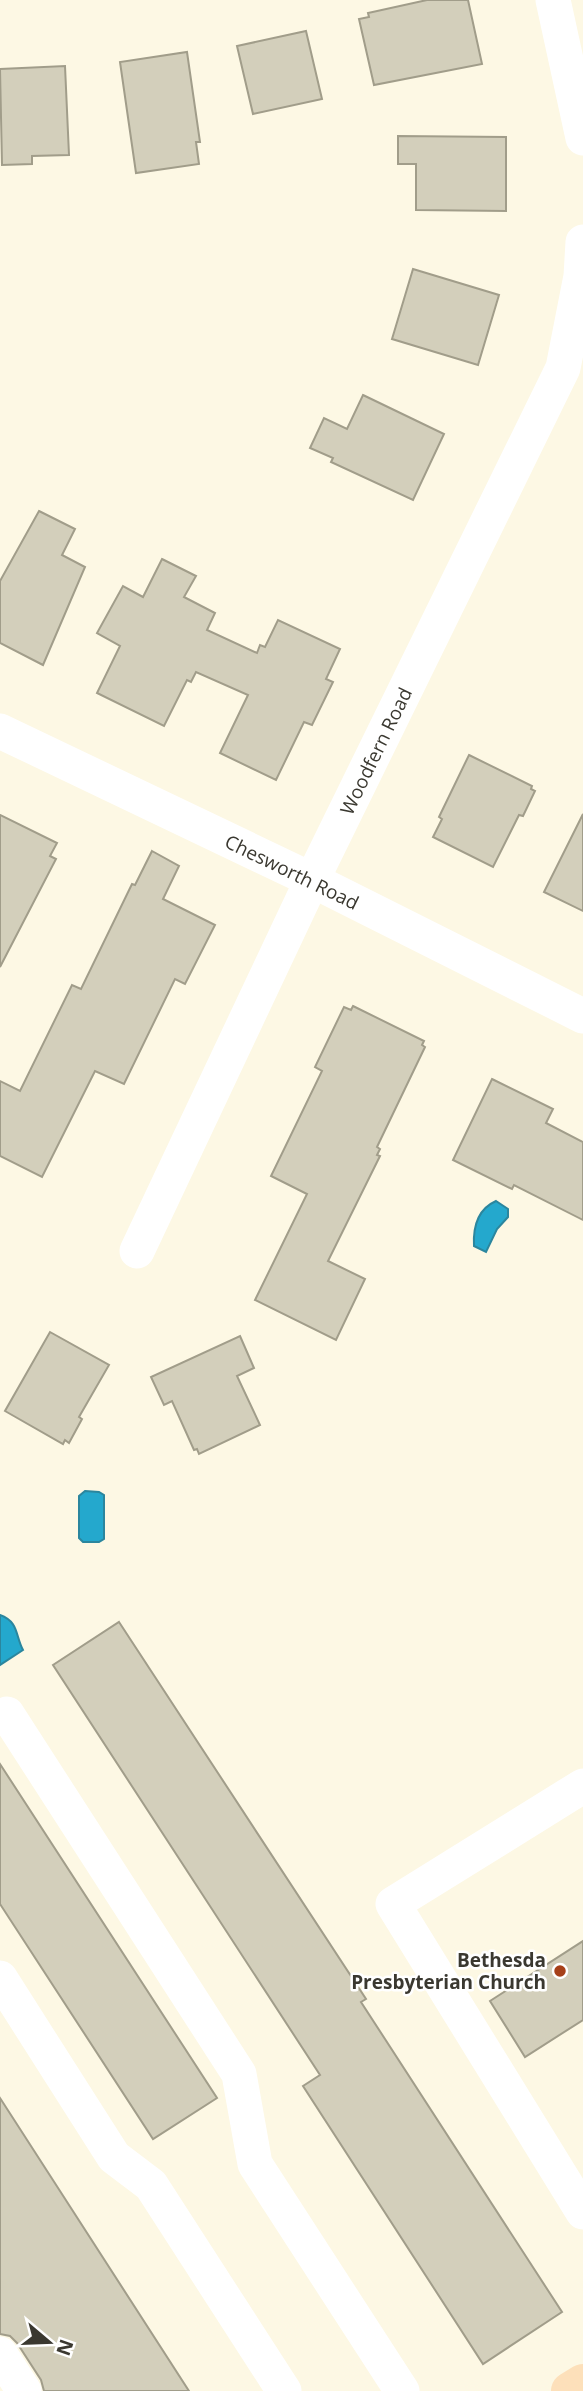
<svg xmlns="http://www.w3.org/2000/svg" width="583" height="2391" viewBox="0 0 583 2391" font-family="'Open Sans',sans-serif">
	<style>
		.water { fill: #24a8cd; stroke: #2b869e; stroke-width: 2 }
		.building { fill: #d3cfbb; stroke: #a19d8a; stroke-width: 2 }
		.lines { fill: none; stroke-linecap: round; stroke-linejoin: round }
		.minor { stroke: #fff; stroke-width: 35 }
		.major { stroke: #fde0ba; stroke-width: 38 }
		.poi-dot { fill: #a64019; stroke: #fff; stroke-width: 2.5 }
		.labels { text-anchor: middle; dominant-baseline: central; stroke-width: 5; stroke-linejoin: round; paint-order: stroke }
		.street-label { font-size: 19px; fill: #3a3830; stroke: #fff }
		.poi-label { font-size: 19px; font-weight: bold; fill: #3a3830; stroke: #fff; text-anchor: end }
	</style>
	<rect width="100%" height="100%" fill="#fdf8e4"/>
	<g class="water">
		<path d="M 496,1201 L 508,1209 L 508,1217 L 497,1229 L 486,1252 L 474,1246 C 473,1227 478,1209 496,1201 Z"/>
		<path d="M 85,1491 L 99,1492 L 104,1495 L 104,1539 L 99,1542 L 83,1542 L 79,1538 L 79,1496 Z"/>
		<path d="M 0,1615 C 19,1622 15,1635 23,1650 L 0,1665 Z"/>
	</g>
	<g class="building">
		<path d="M 427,0 L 468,0 L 482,64 L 374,85 L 359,19 L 369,17 L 368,13 Z"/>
		<path d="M 306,31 L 322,99 L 253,114 L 237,46 Z"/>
		<path d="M 187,52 L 200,142 L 196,142 L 199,164 L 136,173 L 120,62 Z"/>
		<path d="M 65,66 L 69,155 L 32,156 L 32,164 L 2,165 L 0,69 Z"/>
		<path d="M 398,136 L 506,137 L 506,211 L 416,210 L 416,164 L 398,164 Z"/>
		<path d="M 413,269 L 499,295 L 478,365 L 392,339 Z"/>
		<path d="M 363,395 L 444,434 L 413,500 L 331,462 L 333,458 L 310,448 L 324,418 L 347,429 Z"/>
		<path d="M 39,511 L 75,529 L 62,555 L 85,567 L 43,665 L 0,643 L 0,581 Z"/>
		<path d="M 162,559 L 196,576 L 184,597 L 215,613 L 207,630 L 257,653 L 260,645 L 265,647 L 278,620 L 340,649 L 326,679 L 333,682 L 312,725 L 304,722 L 276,780 L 220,753 L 248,695 L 196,672 L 191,682 L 187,680 L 164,726 L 97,693 L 120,646 L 97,633 L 123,586 L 143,597 Z"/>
		<path d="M 469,755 L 532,786 L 531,789 L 535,791 L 523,816 L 519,815 L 493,867 L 433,837 L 442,819 L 439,817 Z"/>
		<path d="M 583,814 L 583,911 L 544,892 Z"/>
		<path d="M 0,815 L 57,843 L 50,856 L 56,859 L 0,967 Z"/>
		<path d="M 152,851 L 179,866 L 163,899 L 215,925 L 185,984 L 175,979 L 124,1084 L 95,1071 L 42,1177 L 0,1156 L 0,1081 L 20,1091 L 72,985 L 81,989 L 132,884 L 135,885 Z"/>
		<path d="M 353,1006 L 424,1041 L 422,1045 L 425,1047 L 377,1147 L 380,1149 L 377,1155 L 380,1156 L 328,1261 L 365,1279 L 336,1340 L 255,1300 L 307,1194 L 271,1176 L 322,1071 L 315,1067 L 344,1007 L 351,1010 Z"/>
		<path d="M 492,1079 L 553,1109 L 546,1123 L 583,1142 L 583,1220 L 514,1185 L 512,1189 L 453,1160 Z"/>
		<path d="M 50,1332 L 109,1365 L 79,1417 L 82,1419 L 69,1443 L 65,1440 L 63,1444 L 5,1411 Z"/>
		<path d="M 240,1336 L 254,1368 L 237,1376 L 260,1425 L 199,1454 L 197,1449 L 194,1450 L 172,1401 L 164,1405 L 151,1377 Z"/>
		<path d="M 119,1622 L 366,1999 L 361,2002 L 562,2312 L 483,2364 L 303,2086 L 320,2075 L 53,1665 Z"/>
		<path d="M 0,1764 L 217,2098 L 153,2139 L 0,1904 Z"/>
		<path d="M 583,1941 L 583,2020 L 525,2057 L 490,2001 Z"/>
		<path d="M 0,2098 L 189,2391 L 44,2391 L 41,2380 L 17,2343 L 10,2336 L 0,2334 Z"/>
	</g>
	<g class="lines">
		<g class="minor">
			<path d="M 553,0 L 583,138"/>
			<path d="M 0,731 L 312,880 L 583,1016"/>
			<path d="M 137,1251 L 312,880 L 563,368 L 581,276 L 583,242"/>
			<path d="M 7,1714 L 239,2074 L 255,2164 L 402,2391"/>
			<path d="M 583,1786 L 393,1904 L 583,2212"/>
			<path d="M 0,1978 L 114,2157 L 151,2185 L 284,2391"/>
			<path d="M 0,2354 L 24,2391"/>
		</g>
		<path class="major" d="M 570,2391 L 583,2383"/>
	</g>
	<circle class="poi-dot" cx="560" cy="1971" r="7"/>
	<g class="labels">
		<g class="street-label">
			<text transform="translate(376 751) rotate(-64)">Woodfern Road</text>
			<text transform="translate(292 872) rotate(26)">Chesworth Road</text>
		</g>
		<g class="poi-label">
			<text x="546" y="1960">Bethesda<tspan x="546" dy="22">Presbyterian Church</tspan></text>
		</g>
	</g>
	<g transform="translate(49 2342) rotate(109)" stroke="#ffffff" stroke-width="5" paint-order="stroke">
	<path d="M0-5L12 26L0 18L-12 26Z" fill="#3a3830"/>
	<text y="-10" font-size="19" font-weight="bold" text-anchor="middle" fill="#3a3830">N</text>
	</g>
</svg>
